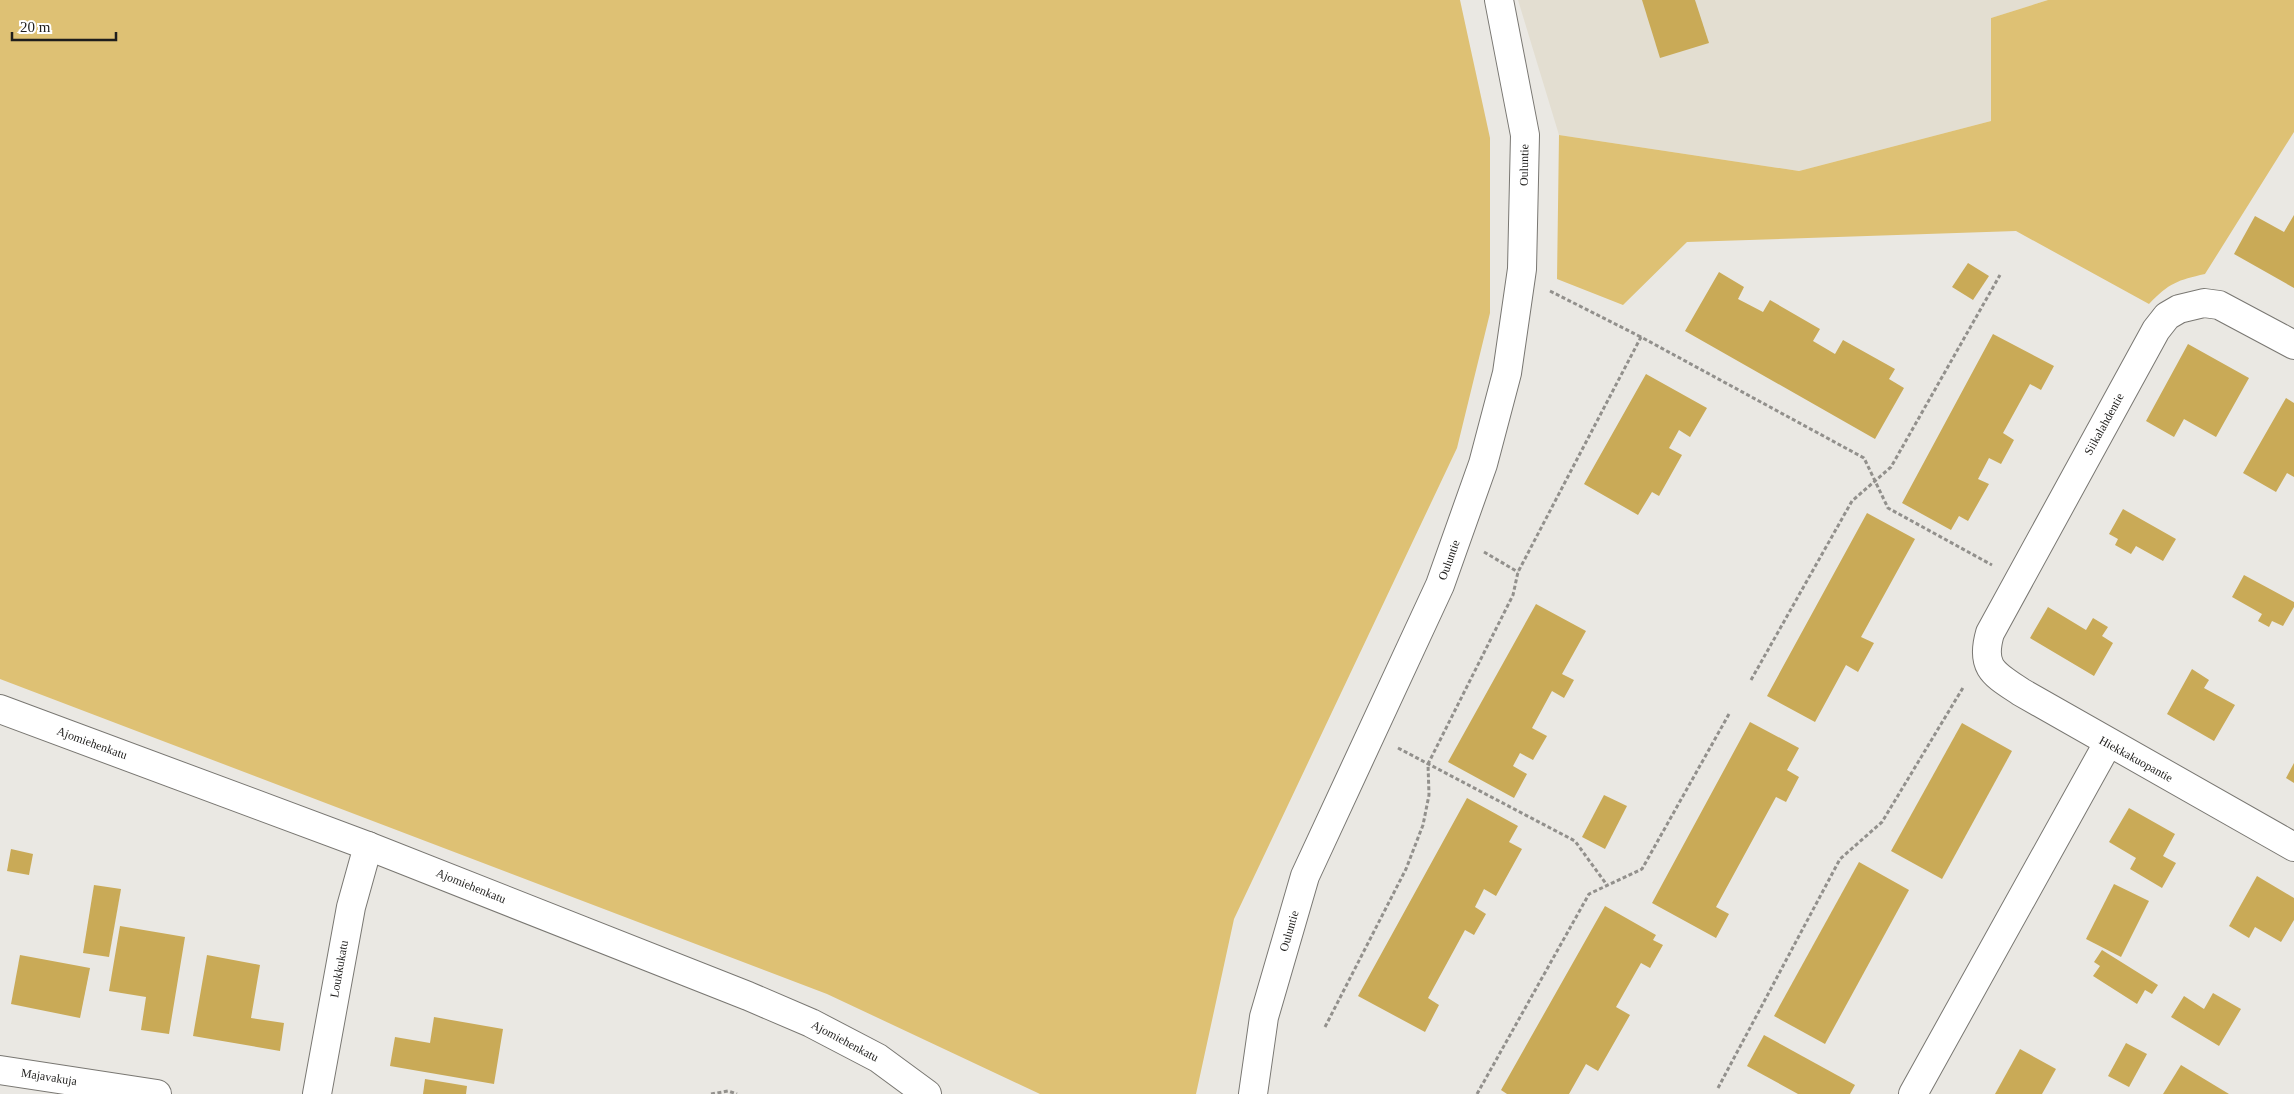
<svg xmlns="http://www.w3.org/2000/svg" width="2294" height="1094" viewBox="0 0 2294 1094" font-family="'Times New Roman',serif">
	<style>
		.built { fill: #e3ded1 }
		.green { fill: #dec174 }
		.building { fill: #c9aa57 }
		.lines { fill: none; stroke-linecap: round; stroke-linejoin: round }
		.minor-casing { stroke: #797772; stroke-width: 30 }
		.tertiary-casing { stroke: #797772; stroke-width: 30 }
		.path { stroke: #92908c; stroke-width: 3; stroke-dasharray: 4 2.5; stroke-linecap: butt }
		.minor { stroke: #fff; stroke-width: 28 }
		.tertiary { stroke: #fff; stroke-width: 28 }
		.labels { text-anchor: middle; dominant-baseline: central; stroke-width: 5; stroke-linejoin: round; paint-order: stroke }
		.street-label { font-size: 12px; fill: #1f1e1c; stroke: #fff }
	</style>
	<rect width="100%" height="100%" fill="#eae8e3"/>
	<path class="built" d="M 1518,0 L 2048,0 L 1991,18 L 1991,121 L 1799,171 L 1559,135 Z"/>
	<g class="green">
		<path d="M 0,0 L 1460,0 L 1490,138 L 1490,313 L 1457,448 L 1234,919 L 1196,1094 L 1040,1094 L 827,994 L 0,679 Z"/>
		<path d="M 2048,0 L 2294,0 L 2294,132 L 2205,274 C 2178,280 2169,283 2149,304 L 2016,231 L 1687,242 L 1623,305 L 1557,279 L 1559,135 L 1799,171 L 1991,121 L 1991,18 Z"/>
	</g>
	<g class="building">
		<path d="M 1642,0 L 1695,0 L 1709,43 L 1660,58 Z"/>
		<path d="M 2294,215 L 2294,288 L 2234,254 L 2255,216 L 2284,232 Z"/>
		<path d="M 1968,263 L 1989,276 L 1973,300 L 1952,287 Z"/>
		<path d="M 1719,272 L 1744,287 L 1738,299 L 1763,312 L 1770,300 L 1820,329 L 1813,341 L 1835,354 L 1843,340 L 1895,369 L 1889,379 L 1904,388 L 1875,439 L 1685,331 Z"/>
		<path d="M 1993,334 L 2054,366 L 2041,390 L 2030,384 L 2003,433 L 2014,440 L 2001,464 L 1989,458 L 1978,479 L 1989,484 L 1968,521 L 1959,516 L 1951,530 L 1902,503 Z"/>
		<path d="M 2188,344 L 2249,378 L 2216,437 L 2184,419 L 2174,437 L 2146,421 Z"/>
		<path d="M 1646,374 L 1707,408 L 1690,437 L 1679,430 L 1669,448 L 1682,455 L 1659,496 L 1652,492 L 1638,515 L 1584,484 Z"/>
		<path d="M 2286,398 L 2294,403 L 2294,477 L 2287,473 L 2276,492 L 2243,473 Z"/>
		<path d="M 2123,509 L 2176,539 L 2163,561 L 2136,546 L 2131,554 L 2115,545 L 2118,539 L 2109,534 Z"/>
		<path d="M 1867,513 L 1915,539 L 1861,637 L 1874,643 L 1858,672 L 1846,665 L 1815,722 L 1767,696 Z"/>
		<path d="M 2244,575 L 2294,602 L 2294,607 L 2283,626 L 2272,621 L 2269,627 L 2258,621 L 2262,614 L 2232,597 Z"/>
		<path d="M 1536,604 L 1586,631 L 1562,674 L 1574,680 L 1564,698 L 1552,691 L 1532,728 L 1547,736 L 1533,760 L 1520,753 L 1513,766 L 1527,774 L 1514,798 L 1448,762 Z"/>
		<path d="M 2048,607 L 2086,630 L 2093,618 L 2108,627 L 2102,636 L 2113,643 L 2094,676 L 2030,638 Z"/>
		<path d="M 2192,669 L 2209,680 L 2204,688 L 2235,705 L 2214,741 L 2167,714 Z"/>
		<path d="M 1750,722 L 1799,748 L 1787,770 L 1799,777 L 1786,802 L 1776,797 L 1716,907 L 1729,914 L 1716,938 L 1652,903 Z"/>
		<path d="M 1962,723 L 2012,751 L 1942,879 L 1891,851 Z"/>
		<path d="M 2294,763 L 2294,783 L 2286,778 Z"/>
		<path d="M 1604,795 L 1627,806 L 1605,849 L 1582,837 Z"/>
		<path d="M 1467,798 L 1518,826 L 1509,842 L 1522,849 L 1496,896 L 1484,889 L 1475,907 L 1486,914 L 1474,935 L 1465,930 L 1428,998 L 1439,1005 L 1425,1032 L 1358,996 Z"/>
		<path d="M 2129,808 L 2175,834 L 2163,856 L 2176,863 L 2162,888 L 2130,869 L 2136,858 L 2109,842 Z"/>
		<path d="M 11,849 L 33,854 L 29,875 L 7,871 Z"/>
		<path d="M 1859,862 L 1909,890 L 1825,1044 L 1774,1016 Z"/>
		<path d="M 2257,876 L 2294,898 L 2294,920 L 2281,942 L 2255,927 L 2249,938 L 2229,926 Z"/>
		<path d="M 2114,884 L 2149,901 L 2121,957 L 2086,939 Z"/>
		<path d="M 94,885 L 121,889 L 109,957 L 83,953 Z"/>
		<path d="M 1605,906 L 1656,935 L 1653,940 L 1663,945 L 1650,968 L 1641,963 L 1616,1007 L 1630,1015 L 1598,1071 L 1586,1064 L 1569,1094 L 1507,1094 L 1501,1090 Z"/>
		<path d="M 120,926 L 185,937 L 169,1034 L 141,1030 L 146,997 L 109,991 Z"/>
		<path d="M 2102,950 L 2158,985 L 2152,994 L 2145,990 L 2137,1004 L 2093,976 L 2100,966 L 2094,962 Z"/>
		<path d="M 20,955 L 90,968 L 80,1018 L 11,1004 Z"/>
		<path d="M 207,955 L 260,965 L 251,1018 L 284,1023 L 280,1051 L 193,1036 Z"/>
		<path d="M 2213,993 L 2241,1009 L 2219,1046 L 2171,1017 L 2184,996 L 2204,1009 Z"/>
		<path d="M 434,1017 L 503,1029 L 494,1084 L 390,1066 L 395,1037 L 430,1043 Z"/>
		<path d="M 1764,1035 L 1855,1085 L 1850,1094 L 1798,1094 L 1747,1066 Z"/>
		<path d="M 2126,1043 L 2147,1054 L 2129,1087 L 2108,1076 Z"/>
		<path d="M 2020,1049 L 2056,1069 L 2042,1094 L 1995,1094 Z"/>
		<path d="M 2181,1065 L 2229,1094 L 2163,1094 Z"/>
		<path d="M 425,1079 L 467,1086 L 466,1094 L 423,1094 Z"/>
	</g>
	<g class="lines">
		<g class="minor-casing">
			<g id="minor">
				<path d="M 2294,345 L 2219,305 L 2204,303 L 2179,309 L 2167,316 L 2156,330 L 1990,633 C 1980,668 1994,674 2021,692 L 2294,847"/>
				<path d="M 0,709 L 368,846 L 748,996 L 811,1023 L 878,1058 L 927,1094"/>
				<path d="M 0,1070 L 157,1094"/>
				<path d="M 317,1094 L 351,907 L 368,846"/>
				<path d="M 1913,1094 L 2108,743"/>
			</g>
		</g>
		<g class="tertiary-casing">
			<path id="tertiary" d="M 1253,1094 L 1264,1017 L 1305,876 L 1440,585 L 1483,464 L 1507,373 L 1522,269 L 1525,135 L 1499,0"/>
		</g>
		<g class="path">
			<path d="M 1550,291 L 1641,337"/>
			<path d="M 1484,552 L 1518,572"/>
			<path d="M 1751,680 L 1852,501 L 1891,467 L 2000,275"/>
			<path d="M 1398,748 L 1575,841 L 1607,885"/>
			<path d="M 1325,1027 L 1406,869 L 1423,825 L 1429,795 L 1428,764 L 1513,595 L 1518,572 L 1641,337 L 1864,458 L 1888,508 L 1992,565"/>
			<path d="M 1718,1088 L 1840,859 L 1882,822 L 1964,686"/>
			<path d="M 711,1094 L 728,1091 L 737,1094"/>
			<path d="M 1477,1094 L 1589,894 L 1642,869 L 1729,714"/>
		</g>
		<use href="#minor" class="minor"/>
		<use href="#tertiary" class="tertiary"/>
	</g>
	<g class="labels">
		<g class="street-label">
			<text transform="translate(1524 165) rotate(-89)">Ouluntie</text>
			<text transform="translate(2104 424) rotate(-61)">Siikalahdentie</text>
			<text transform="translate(1449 560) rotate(-70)">Ouluntie</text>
			<text transform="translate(92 743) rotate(20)">Ajomiehenkatu</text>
			<text transform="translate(2136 759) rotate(29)">Hiekkakuopantie</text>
			<text transform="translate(471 886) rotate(22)">Ajomiehenkatu</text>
			<text transform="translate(1289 931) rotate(-74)">Ouluntie</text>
			<text transform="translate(339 969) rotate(-80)">Loukkukatu</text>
			<text transform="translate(845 1041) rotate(28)">Ajomiehenkatu</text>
			<text transform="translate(49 1077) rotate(9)">Majavakuja</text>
		</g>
	</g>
	<path d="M12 32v8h104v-8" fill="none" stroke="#1f1e1c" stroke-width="2.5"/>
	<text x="20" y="32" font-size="15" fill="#1f1e1c" stroke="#ffffff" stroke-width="4" paint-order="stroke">20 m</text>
</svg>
